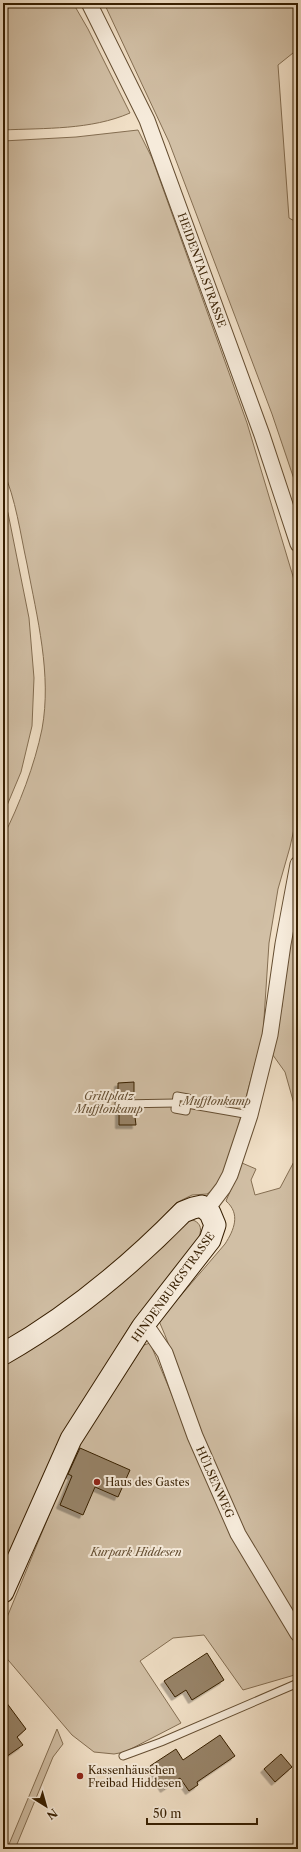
<svg xmlns="http://www.w3.org/2000/svg" width="301" height="1852" viewBox="0 0 301 1852" font-family="'Libre Caslon Text',serif">
	<style>
		.green { fill: #d1bfa5; stroke: #846e52 }
		.lines { fill: none; stroke-linecap: round; stroke-linejoin: round }
		.stream { stroke: #806b4f; stroke-width: 4.5 }
		.building { fill: #978367; stroke: #361e00; filter: url(#shadow) }
		.service-casing { stroke: #654e32; stroke-width: 9 }
		.minor-casing { stroke: #654e32; stroke-width: 17 }
		.secondary-casing { stroke: #361e00; stroke-width: 23 }
		.service { stroke: #f6ebdb; stroke-width: 7 }
		.minor { stroke: #f6ebdb; stroke-width: 15 }
		.secondary { stroke: #f6ebdb; stroke-width: 21 }
		.poi-dot { fill: #8f2418; stroke: #f6ebdb; stroke-width: 1.5 }
		.labels { text-anchor: middle; dominant-baseline: central; stroke-width: 4; stroke-linejoin: round; paint-order: stroke }
		.street-label { font-size: 11px; fill: #361e00; stroke: #f6ebdb }
		.park-label { font-size: 11px; font-style: italic; fill: #644e32; stroke: #f6ebdb }
		.poi-label { font-size: 11px; fill: #361e00; stroke: #f6ebdb; text-anchor: start }
	</style>
	<defs>
		<filter id="shadow"><feDropShadow dx="-3.5" dy="3.5" stdDeviation="0" flood-color="#0004"/></filter>
	</defs>
	<rect width="100%" height="100%" fill="#f1e0c7"/>
	<filter id="stains"><feTurbulence type="fractalNoise" baseFrequency=".005" numOctaves="4"/><feColorMatrix values="0 0 0 0 .2 0 0 0 0 .09 0 0 0 0 .02 0 0 0 .5 -.17"/></filter>
	<radialGradient id="worn" r=".72"><stop offset=".6" stop-color="#630" stop-opacity="0"/><stop offset="1" stop-color="#630" stop-opacity=".3"/></radialGradient>
	<g class="green">
		<path d="M 3,3 L 73,3 L 88,29 L 130,113 C 91,130 45,128 3,130 Z"/>
		<path d="M 104,3 L 298,3 L 298,49 L 278,65 L 289,218 L 298,223 L 298,491 L 272,414 L 169,142 Z"/>
		<path d="M 138,130 L 152,158 L 247,423 L 298,593 L 298,811 L 290,847 L 278,889 L 269,943 L 263,1034 L 230,1157 L 216,1188 L 207,1194 L 192,1195 L 176,1203 L 119,1262 L 34,1327 L 3,1344 L 3,837 C 19,806 35,764 42,729 C 52,675 37,617 27,564 C 20,532 16,500 3,470 L 3,141 L 76,137 Z"/>
		<path d="M 3,499 L 8,513 L 29,618 L 34,678 L 32,726 L 21,772 L 3,815 Z"/>
		<path d="M 298,899 L 298,1118 L 285,1072 L 270,1051 L 282,1006 L 287,945 Z"/>
		<path d="M 298,1154 L 298,1625 C 261,1565 225,1498 200,1432 C 186,1396 175,1357 159,1321 L 225,1244 C 234,1230 241,1214 226,1201 L 242,1163 L 256,1169 L 251,1180 L 255,1195 L 280,1188 Z"/>
		<path d="M 193,1220 C 205,1225 200,1235 196,1244 L 139,1316 L 133,1321 L 63,1434 L 5,1561 L 3,1560 L 3,1362 L 185,1221 Z"/>
		<path d="M 150,1343 L 233,1539 L 298,1647 L 298,1674 L 243,1690 L 204,1635 L 173,1638 L 140,1661 L 181,1723 L 125,1752 L 114,1754 L 94,1752 L 72,1735 L 3,1654 L 3,1627 L 76,1450 L 144,1345 Z"/>
		<path d="M 57,1729 L 63,1744 L 53,1757 L 15,1849 L 7,1849 Z"/>
	</g>
	<g class="lines">
		<path class="stream" d="M 3,10 L 12,3"/>
	</g>
	<g class="building">
		<path d="M 134,1082 L 134,1099 L 118,1099 L 118,1083 Z"/>
		<path d="M 119,1109 L 134,1109 L 136,1125 L 119,1125 Z"/>
		<path d="M 80,1448 L 130,1470 L 118,1497 L 95,1487 L 83,1515 L 60,1505 L 72,1476 L 68,1474 Z"/>
		<path d="M 207,1653 L 224,1680 L 192,1700 L 186,1690 L 175,1697 L 164,1681 Z"/>
		<path d="M 3,1698 L 26,1729 L 17,1737 L 23,1745 L 3,1759 Z"/>
		<path d="M 220,1735 L 235,1756 L 197,1782 L 198,1785 L 189,1791 L 180,1778 L 164,1789 L 150,1766 L 176,1749 L 183,1760 Z"/>
		<path d="M 281,1754 L 292,1767 L 275,1782 L 264,1769 Z"/>
	</g>
	<g class="lines">
		<g class="service-casing">
			<g id="service">
				<path d="M 177,1096 L 188,1098 L 186,1111 L 175,1109 Z"/>
				<path d="M 119,1104 L 176,1103"/>
				<path d="M 187,1104 L 250,1115"/>
				<path d="M 123,1756 L 161,1742 L 298,1683"/>
			</g>
		</g>
		<g class="minor-casing">
			<g id="minor">
				<path d="M 89,3 L 147,120 L 262,435 L 298,544"/>
				<path d="M 207,1209 L 223,1188 L 230,1175 L 250,1115 L 270,1035 L 283,944 L 298,864"/>
				<path d="M 143,1326 L 150,1331 L 165,1353 L 195,1436 L 238,1534 L 298,1634"/>
			</g>
		</g>
		<g class="secondary-casing">
			<path id="secondary" d="M 3,1354 C 70,1316 129,1267 183,1212 L 193,1208 L 202,1206 L 210,1213 L 215,1225 L 210,1240 L 143,1326 L 71,1439 L 3,1592"/>
		</g>
		<use href="#service" class="service"/>
		<use href="#minor" class="minor"/>
		<use href="#secondary" class="secondary"/>
	</g>
	<g class="poi-dot">
		<circle cx="97" cy="1482" r="4"/>
		<circle cx="80" cy="1776" r="4"/>
	</g>
	<g class="labels">
		<g class="street-label">
			<text transform="translate(202 270) rotate(70)">HEIDENTALSTRASSE</text>
			<text transform="translate(173 1287) rotate(-54)">HINDENBURGSTRASSE</text>
			<text transform="translate(215 1482) rotate(66)">HÜLSENWEG</text>
		</g>
		<g class="park-label">
			<text x="109" y="1096">Grillplatz<tspan x="109" dy="13">Mufflonkamp</tspan></text>
			<text x="217" y="1101">Mufflonkamp</text>
			<text x="136" y="1552">Kurpark Hiddesen</text>
		</g>
		<g class="poi-label">
			<text x="105" y="1482">Haus des Gastes</text>
			<text x="88" y="1770">Kassenhäuschen<tspan x="88" dy="13">Freibad Hiddesen</tspan></text>
		</g>
	</g>
	<rect width="301" height="1852" fill="none" stroke="#f1e0c7" stroke-width="16"/>
	<rect x="4" y="4" width="293" height="1844" fill="none" stroke="#361e00" stroke-width="2"/>
	<rect x="8" y="8" width="285" height="1836" fill="none" stroke="#361e00"/>
	<g transform="translate(46 1806) rotate(143)" stroke="#f6ebdb" stroke-width="3" paint-order="stroke">
	<path d="M0-3L7 15L0 10L-7 15Z" fill="#361e00"/>
	<text y="-6" font-size="11" font-weight="bold" text-anchor="middle" fill="#361e00">N</text>
	</g>
	<path d="M147 1818v6h110v-6" fill="none" stroke="#361e00" stroke-width="2"/>
	<text x="153" y="1818" font-size="12" fill="#361e00" stroke="#f6ebdb" stroke-width="3" paint-order="stroke">50 m</text>
	<rect width="100%" height="100%" filter="url(#stains)"/>
	<rect width="100%" height="100%" fill="url(#worn)"/>
</svg>
